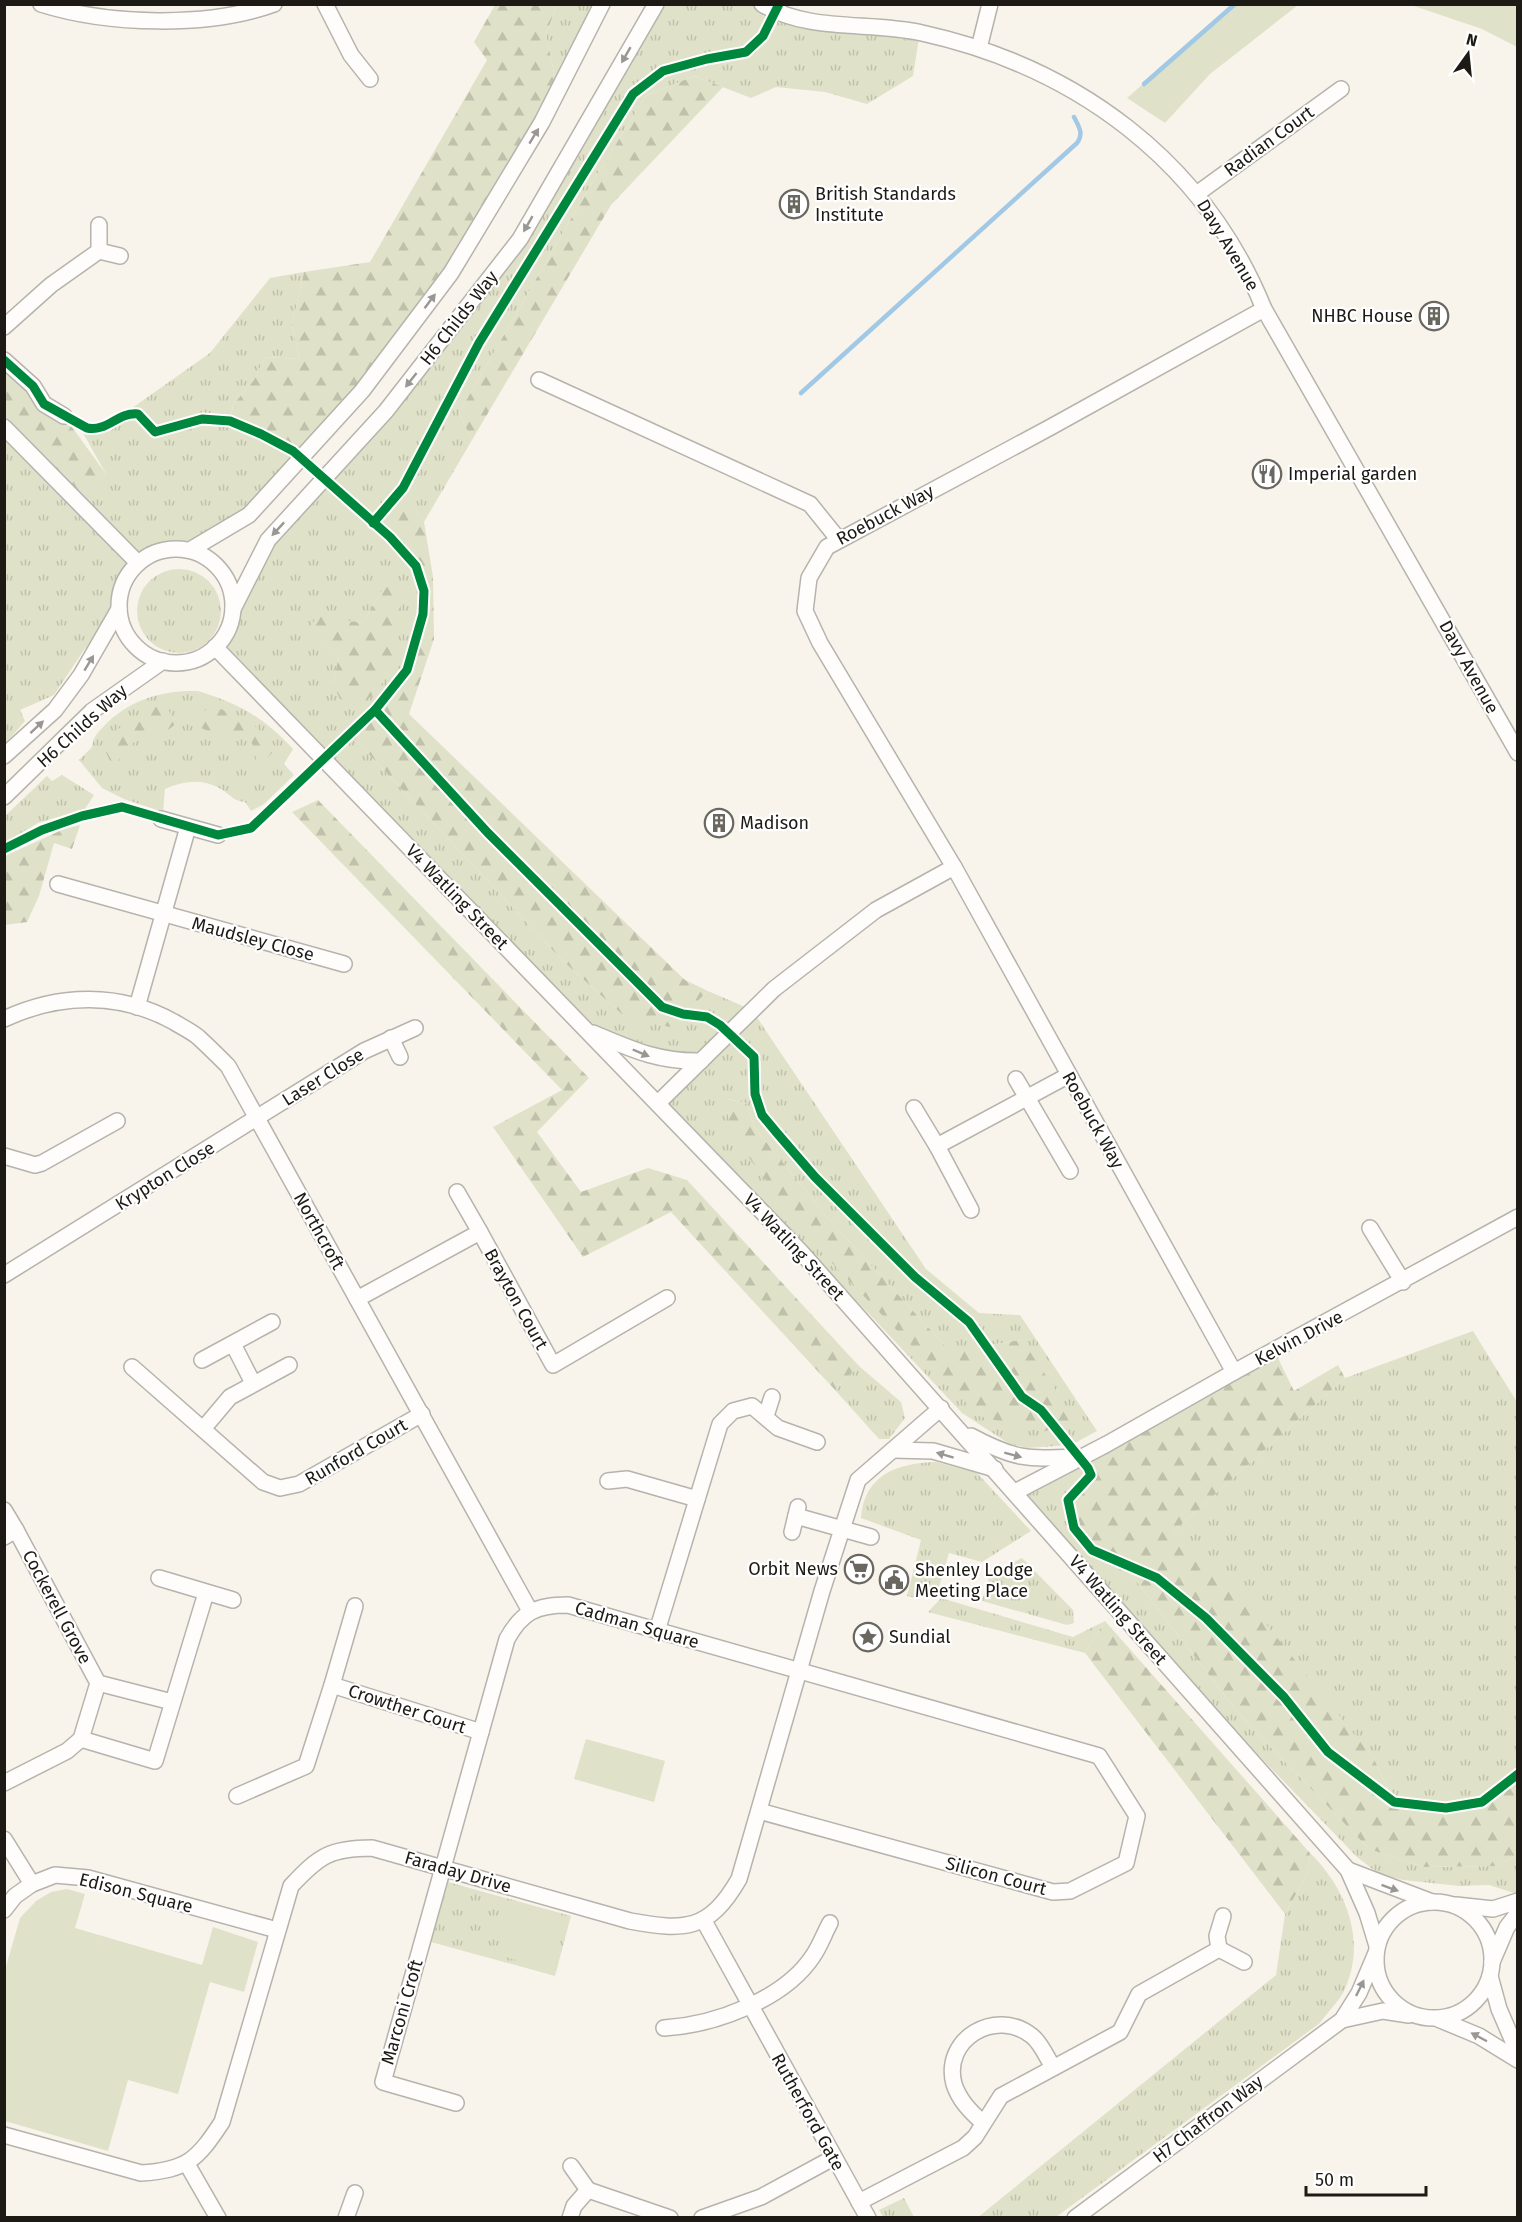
<svg xmlns="http://www.w3.org/2000/svg" width="1522" height="2222" viewBox="0 0 1522 2222" font-family="'Fira Sans',sans-serif">
	<style>
		.grass { fill: url(#grass-tufts); fill-rule: evenodd }
		.forest { fill: url(#forest-firs) }
		.park { fill: #dfe2c8 }
		.lines { fill: none; stroke-linecap: round; stroke-linejoin: round }
		.stream { stroke: #a1c8e5; stroke-width: 4.5 }
		.minor-casing { stroke: #b6b3ac; stroke-width: 18 }
		.minor { stroke: #fefdfc; stroke-width: 15 }
		.cycleway-casing { stroke: #fff; stroke-width: 13 }
		.cycleway { stroke: #00873e; stroke-width: 9 }
		.oneway { fill: #999794 }
		.labels { text-anchor: middle; dominant-baseline: central; stroke-width: 4.5; stroke-linejoin: round; paint-order: stroke }
		.street-label { font-size: 18px; fill: #1d1a15; stroke: #fff }
		.poi-label { font-size: 18px; fill: #1d1a15; stroke: #fff; text-anchor: start }
	</style>
	<defs>
		<pattern id="grass-tufts" width="24" height="20" patternUnits="userSpaceOnUse" patternTransform="scale(1.5)"><rect width="24" height="20" fill="#dfe2c8"/><path d="M3 7l-1-3M5 7V3M7 7l1-3M15 17l-1-3M17 17v-4M19 17l1-3" fill="none" stroke="#bfc1ab"/></pattern>
		<pattern id="forest-firs" width="22" height="20" patternUnits="userSpaceOnUse" patternTransform="scale(1.5)"><rect width="22" height="20" fill="#dfe2c8"/><path d="M5 1l3.5 6h-7zM16 11l3.5 6h-7z" fill="#bfc1ab"/></pattern>
	</defs>
	<rect width="100%" height="100%" fill="#f8f4eb"/>
	<g class="grass">
		<path d="M 557,5 L 602,5 L 558,92 L 546,34 Z"/>
		<path d="M 653,5 L 779,5 L 775,12 L 920,32 L 913,76 L 867,104 L 825,92 L 776,87 L 751,98 L 694,76 L 646,96 L 591,184 L 459,413 L 472,440 L 424,522 L 402,488 L 374,523 C 387,536 406,549 416,565 C 429,588 420,652 406,672 C 390,695 369,715 349,733 L 563,961 L 624,1016 L 683,1014 L 708,991 L 752,1010 L 926,1269 L 979,1313 L 1020,1315 L 1097,1431 L 1071,1445 L 1027,1448 L 1008,1443 L 962,1413 L 871,1316 L 658,1103 L 701,1061 L 587,1031 L 215,647 L 230,626 L 233,609 L 268,540 L 308,497 L 520,239 ZM 384,587 L 333,684 L 339,655 L 311,626 L 348,621 L 363,623 ZM 727,1099 L 746,1103 L 755,1128 L 827,1217 L 946,1347 L 977,1347 L 1022,1340 L 979,1416 Z"/>
		<path d="M 304,272 L 292,325 L 300,359 L 265,357 L 254,380 L 233,405 L 230,420 L 293,451 L 297,463 L 249,515 L 190,550 L 175,549 L 154,553 L 138,563 L 129,573 L 120,593 L 119,609 L 84,650 L 54,695 L 20,710 L 25,721 L 5,744 L 5,427 L 96,483 L 106,474 L 78,424 L 95,430 L 125,413 L 210,353 L 270,278 Z"/>
		<circle cx="179" cy="611" r="42"/>
		<path d="M 198,691 C 240,704 263,717 293,749 L 284,764 L 294,775 L 264,804 L 251,811 L 245,802 C 235,801 232,797 224,791 C 205,778 185,780 165,789 L 163,812 L 124,799 L 102,788 L 79,760 L 92,747 C 93,738 97,733 103,727 C 128,700 162,690 198,691 Z"/>
		<path d="M 62,775 L 94,795 L 85,809 L 38,823 L 5,843 L 5,816 L 47,776 L 52,781 Z"/>
		<path d="M 1473,1331 L 1517,1402 L 1517,1774 L 1482,1802 L 1446,1808 L 1394,1802 L 1374,1759 L 1174,1531 L 1345,1378 Z"/>
		<path d="M 859,1366 L 901,1402 L 905,1418 L 889,1439 L 879,1439 L 835,1390 Z"/>
		<path d="M 1080,1457 L 1091,1475 L 1069,1500 C 1073,1539 1086,1547 1120,1560 L 1240,1715 L 1369,1849 L 1423,1867 L 1499,1866 L 1517,1855 L 1517,1894 L 1489,1885 L 1459,1886 L 1403,1880 L 1379,1874 L 1357,1857 L 1112,1604 L 1015,1492 Z"/>
		<path d="M 936,1462 L 977,1473 L 1031,1531 L 982,1562 L 949,1553 L 939,1587 L 916,1598 L 907,1596 L 921,1540 L 861,1518 C 864,1475 897,1463 936,1462 Z"/>
		<path d="M 1022,1558 L 1073,1610 L 1074,1623 L 1067,1625 L 982,1601 L 990,1574 Z"/>
		<path d="M 941,1598 L 1073,1637 L 1105,1621 L 1085,1653 L 928,1612 Z"/>
		<path d="M 1310,1853 C 1347,1889 1368,1943 1343,1993 C 1337,2003 1327,2013 1320,2023 L 1056,2217 L 977,2218 L 1276,1975 L 1285,1914 L 1308,1872 Z"/>
		<path d="M 448,1882 L 571,1916 L 555,1976 L 431,1942 Z"/>
		<path d="M 904,2198 L 914,2217 L 883,2217 L 879,2210 Z"/>
	</g>
	<g class="forest">
		<path d="M 495,5 L 557,5 L 546,34 L 558,92 L 451,273 L 314,444 L 293,451 L 230,421 L 233,405 L 254,380 L 265,357 L 300,359 L 292,325 L 304,272 L 370,262 L 487,60 L 474,42 Z"/>
		<path d="M 694,76 L 723,87 L 611,205 L 472,440 L 459,413 L 591,184 L 646,96 Z"/>
		<path d="M 4,360 L 64,416 L 106,474 L 78,502 L 5,427 Z"/>
		<path d="M 403,488 L 424,522 L 433,577 L 434,639 L 409,714 L 685,980 L 708,991 L 670,1027 L 624,1016 L 563,961 L 349,733 C 369,715 390,695 405,672 C 419,652 429,587 416,565 C 406,549 388,535 373,523 Z"/>
		<path d="M 384,587 L 398,588 C 406,614 396,668 378,689 C 374,695 366,700 361,705 L 340,699 L 333,684 L 339,655 L 310,626 L 323,610 L 348,621 L 363,623 Z"/>
		<path d="M 169,702 L 169,711 L 175,724 C 162,738 145,733 132,744 C 124,752 124,757 112,765 L 102,744 C 121,724 142,710 169,702 Z"/>
		<path d="M 221,709 L 256,727 L 276,748 L 257,770 L 255,750 L 246,731 L 211,732 L 193,725 L 199,711 Z"/>
		<path d="M 318,800 L 589,1078 L 537,1132 L 581,1192 L 648,1168 L 687,1180 L 859,1366 L 835,1390 L 671,1212 L 583,1257 L 493,1127 L 562,1090 L 292,812 Z"/>
		<path d="M 80,825 L 72,849 L 54,843 L 39,896 L 27,922 L 5,925 L 5,856 L 64,829 Z"/>
		<path d="M 726,1099 L 746,1103 L 755,1128 L 827,1217 L 946,1347 L 977,1347 L 1022,1340 L 1077,1422 L 1042,1432 L 979,1416 L 811,1241 L 730,1132 Z"/>
		<path d="M 1275,1352 L 1294,1391 L 1338,1365 L 1345,1378 L 1174,1531 L 1234,1584 L 1374,1759 L 1394,1802 L 1446,1808 L 1482,1802 L 1517,1774 L 1517,1855 L 1499,1866 L 1423,1867 L 1369,1849 L 1240,1715 L 1120,1560 C 1086,1548 1073,1538 1068,1501 L 1091,1475 L 1080,1457 Z"/>
		<path d="M 1105,1621 L 1310,1853 L 1308,1872 L 1285,1914 L 1085,1653 Z"/>
	</g>
	<g class="park">
		<path d="M 1234,4 L 1298,5 L 1210,74 L 1165,123 L 1127,98 Z"/>
		<path d="M 1411,5 L 1517,5 L 1517,47 L 1482,29 Z"/>
		<path d="M 586,1739 L 665,1761 L 654,1802 L 574,1779 Z"/>
		<path d="M 67,1889 L 85,1894 L 75,1928 L 202,1965 L 213,1927 L 258,1942 L 244,1992 L 210,1982 L 178,2094 L 128,2080 L 108,2151 L 5,2121 L 5,1970 L 20,1918 L 36,1901 L 51,1892 Z"/>
		<path d="M 512,1905 L 564,1919 L 551,1969 L 498,1955 Z"/>
	</g>
	<g class="lines">
		<g class="stream">
			<path d="M 1144,84 L 1235,4"/>
			<path d="M 801,393 L 1077,143 C 1084,133 1079,127 1074,117"/>
		</g>
		<g class="minor-casing">
			<g id="minor">
				<path d="M 41,4 C 108,25 207,28 274,4"/>
				<path d="M 325,4 L 351,55 L 370,79"/>
				<path d="M 762,4 C 810,33 870,21 922,33 C 1076,67 1204,161 1264,309 L 1518,753"/>
				<path d="M 979,48 L 990,4"/>
				<path d="M 1198,193 L 1341,89"/>
				<path d="M 99,225 L 99,251"/>
				<path d="M 99,251 L 120,256"/>
				<path d="M 4,327 L 51,285 L 99,251"/>
				<path d="M 4,360 L 33,386 L 44,404 L 64,416"/>
				<path d="M 539,380 L 810,504 L 839,540"/>
				<path d="M 4,427 L 138,563"/>
				<circle cx="176" cy="606" r="57"/>
				<path d="M 190,550 L 249,515 L 362,391 L 451,273 L 542,122 L 602,4"/>
				<path d="M 233,609 L 268,540 L 386,411 L 520,239 L 656,4"/>
				<path d="M 215,647 L 801,1252 L 1348,1870 L 1367,1913 L 1377,1946"/>
				<path d="M 4,756 L 55,710 L 81,675 L 119,609"/>
				<path d="M 4,797 L 92,711 L 163,661"/>
				<path d="M 161,819 L 218,835"/>
				<path d="M 58,884 L 344,964"/>
				<path d="M 137,1007 L 188,827"/>
				<path d="M 4,1019 C 60,993 120,992 174,1022 C 182,1027 191,1031 198,1037 C 208,1046 218,1056 228,1066 L 530,1611"/>
				<path d="M 593,1033 C 631,1049 658,1062 701,1061"/>
				<path d="M 391,1038 L 400,1057"/>
				<path d="M 1016,1079 L 1070,1171"/>
				<path d="M 658,1103 L 774,989 L 876,910 L 954,867"/>
				<path d="M 914,1108 L 937,1146 L 1069,1075"/>
				<path d="M 937,1146 L 971,1210"/>
				<path d="M 4,1156 L 35,1165 L 42,1163 L 117,1121"/>
				<path d="M 457,1192 L 480,1232"/>
				<path d="M 1370,1228 L 1403,1282"/>
				<path d="M 4,1275 L 364,1051 L 415,1028"/>
				<path d="M 357,1299 L 480,1232 L 553,1365 L 667,1298"/>
				<path d="M 233,1344 L 253,1383"/>
				<path d="M 202,1360 L 272,1322"/>
				<path d="M 132,1367 L 263,1482 L 280,1488 L 299,1484 L 422,1414"/>
				<path d="M 1234,1372 L 954,867 L 820,643 L 805,611 L 809,578 L 827,547 L 1049,428 L 1264,309"/>
				<path d="M 766,1416 L 772,1397"/>
				<path d="M 203,1429 L 230,1397 L 289,1365"/>
				<path d="M 971,1436 C 1016,1460 1027,1459 1077,1457"/>
				<path d="M 893,1450 L 933,1451 L 995,1469"/>
				<path d="M 608,1481 L 627,1479 L 697,1499"/>
				<path d="M 1015,1492 L 1107,1444 L 1234,1372 L 1518,1217"/>
				<path d="M 4,1510 L 16,1530"/>
				<path d="M 796,1516 L 871,1537"/>
				<path d="M 792,1532 L 798,1507"/>
				<path d="M 4,1537 L 16,1530 L 98,1683 L 81,1739 L 67,1751 L 4,1783"/>
				<path d="M 159,1578 L 233,1600"/>
				<path d="M 657,1631 L 720,1424 L 733,1411 L 752,1406 L 778,1428 L 817,1442"/>
				<path d="M 98,1683 L 172,1702"/>
				<path d="M 332,1685 L 355,1606"/>
				<path d="M 81,1739 L 155,1761 L 206,1593"/>
				<path d="M 237,1796 L 306,1766 L 332,1685 L 481,1732"/>
				<path d="M 4,1839 L 32,1884"/>
				<path d="M 1348,1870 L 1432,1902"/>
				<circle cx="1434" cy="1960" r="58"/>
				<path d="M 1456,1905 L 1493,1909 L 1518,1901"/>
				<path d="M 4,1910 L 15,1896 L 32,1884 L 55,1875 L 88,1878 L 277,1930"/>
				<path d="M 704,1921 L 868,2218"/>
				<path d="M 1219,1949 L 1217,1936 L 1223,1916"/>
				<path d="M 1492,1962 L 1507,1927 L 1518,1913"/>
				<path d="M 1490,1976 L 1499,2009 L 1518,2053"/>
				<path d="M 1438,2019 L 1479,2036 L 1518,2060"/>
				<path d="M 1342,2020 L 1383,2011 L 1409,2015"/>
				<path d="M 664,2028 C 714,2025 784,2000 813,1956 C 820,1946 824,1934 830,1923"/>
				<path d="M 456,2103 L 383,2082 L 507,1639 C 522,1612 536,1605 568,1605 L 1099,1756 L 1137,1816 L 1126,1863 L 1070,1891 L 1053,1892 L 759,1811"/>
				<path d="M 982,2122 C 970,2111 959,2100 954,2084 C 942,2039 996,2007 1032,2036 C 1041,2043 1047,2058 1053,2067"/>
				<path d="M 4,2135 L 141,2173 C 187,2170 197,2160 222,2122 L 291,1886 C 319,1856 330,1848 372,1848 L 630,1921 C 685,1931 709,1931 739,1879 L 822,1591 L 858,1480 L 941,1408"/>
				<path d="M 187,2164 L 218,2218"/>
				<path d="M 571,2166 L 588,2190"/>
				<path d="M 859,2202 L 963,2148 L 975,2137 L 1001,2096 L 1120,2032 L 1139,1994 L 1219,1949 L 1244,1962"/>
				<path d="M 346,2218 L 355,2193"/>
				<path d="M 570,2218 L 574,2206 L 588,2190 L 670,2218"/>
				<path d="M 702,2218 L 761,2197 L 833,2158"/>
				<path d="M 1075,2218 L 1342,2020 L 1359,1993 L 1376,1953"/>
			</g>
		</g>
		<use href="#minor" class="minor"/>
		<g class="cycleway-casing">
			<g id="cycleway">
				<path d="M 4,360 L 33,386 L 44,404 L 87,428 C 108,432 117,412 138,414 L 155,432 L 202,419 L 230,421 L 261,434 L 293,451 L 390,537 L 416,566 L 424,591 L 423,614 L 407,670 L 375,710 L 251,828 L 218,835 L 122,807 L 82,816 L 42,830 L 4,849"/>
				<path d="M 373,523 L 403,488 L 479,343 L 633,94 L 663,71 L 707,59 L 746,52 L 763,36 L 779,4"/>
				<path d="M 375,710 L 488,833 L 662,1007 L 683,1014 L 707,1017 L 720,1025 L 754,1057 L 755,1094 L 762,1115 L 777,1133 L 815,1177 L 915,1277 L 969,1322 L 1022,1397 L 1041,1410 L 1088,1468 L 1091,1475 L 1068,1500 L 1074,1528 L 1092,1550 L 1157,1578 L 1206,1618 L 1284,1697 L 1328,1752 L 1394,1802 L 1446,1808 L 1482,1802 L 1518,1774"/>
			</g>
		</g>
		<use href="#cycleway" class="cycleway"/>
	</g>
	<defs><path id="oneway-solid" d="M-6-.8H1V-3.2L6.5 0L1 3.2V.8H-6Z" transform="scale(1.5)"/></defs>
	<g class="oneway">
		<use href="#oneway-solid" transform="translate(626 55) rotate(120)"/>
		<use href="#oneway-solid" transform="translate(534 136) rotate(-59)"/>
		<use href="#oneway-solid" transform="translate(528 224) rotate(120)"/>
		<use href="#oneway-solid" transform="translate(430 301) rotate(-53)"/>
		<use href="#oneway-solid" transform="translate(411 380) rotate(128)"/>
		<use href="#oneway-solid" transform="translate(278 529) rotate(133)"/>
		<use href="#oneway-solid" transform="translate(89 663) rotate(-59)"/>
		<use href="#oneway-solid" transform="translate(37 727) rotate(-43)"/>
		<use href="#oneway-solid" transform="translate(641 1053) rotate(23)"/>
		<use href="#oneway-solid" transform="translate(945 1455) rotate(-163)"/>
		<use href="#oneway-solid" transform="translate(1013 1455) rotate(15)"/>
		<use href="#oneway-solid" transform="translate(1390 1888) rotate(20)"/>
		<use href="#oneway-solid" transform="translate(1360 1988) rotate(-64)"/>
		<use href="#oneway-solid" transform="translate(1479 2037) rotate(-152)"/>
	</g>
	<defs>
		<g id="building-ring" transform="scale(1.5)"><circle r="9.5" fill="#fff" stroke="#6a6660" stroke-width="1.5"/><path d="M-4-6H4V6H1V3H-1V6H-4ZM-2.5-4.3h1.7v1.8h-1.7ZM.8-4.3h1.7v1.8H.8ZM-2.5-1h1.7V.8h-1.7ZM.8-1h1.7V.8H.8Z" fill="#6a6660"/></g>
		<g id="restaurant-ring" transform="scale(1.5)"><circle r="9.5" fill="#fff" stroke="#6a6660" stroke-width="1.5"/><path d="M-5-6h1v4h1v-4h1v4h1v-4h1v5L-1.5 .5V6h-2V.5L-5-1ZM5-6V6H3V1.5H1.5Q1.5-4 5-6Z" fill="#6a6660"/></g>
		<g id="supermarket-ring" transform="scale(1.5)"><circle r="9.5" fill="#fff" stroke="#6a6660" stroke-width="1.5"/><path d="M-6-5.5h2.5l.6 2H6L4.5 2H-2.5L-4.4-4H-6ZM-1.5 3.2a1.3 1.3 0 1 0 .1 0ZM3 3.2a1.3 1.3 0 1 0 .1 0Z" fill="#6a6660"/></g>
		<g id="civic-ring" transform="scale(1.5)"><circle r="9.5" fill="#fff" stroke="#6a6660" stroke-width="1.5"/><path d="M-.6-6.5H3V-4.5H.6V-3L4-1V1h2V6H-6V1h2V-1L-.6-3ZM-1.2 2.5V6h2.4V2.5Z" fill="#6a6660"/></g>
		<g id="sight-ring" transform="scale(1.5)"><circle r="9.5" fill="#fff" stroke="#6a6660" stroke-width="1.5"/><path d="M0-6L1.8-2.2L6-1.7L2.9 1.2L3.7 5.4L0 3.3L-3.7 5.4L-2.9 1.2L-6-1.7L-1.8-2.2Z" fill="#6a6660"/></g>
	</defs>
	<g fill-rule="evenodd">
		<use href="#building-ring" x="794" y="204"/>
		<use href="#building-ring" x="1434" y="316"/>
		<use href="#restaurant-ring" x="1267" y="474"/>
		<use href="#building-ring" x="719" y="823"/>
		<use href="#supermarket-ring" x="859" y="1569"/>
		<use href="#civic-ring" x="894" y="1580"/>
		<use href="#sight-ring" x="868" y="1637"/>
	</g>
	<g class="labels">
		<g class="street-label">
			<text transform="translate(1269 141) rotate(-36)">Radian Court</text>
			<text transform="translate(1228 245) rotate(59)">Davy Avenue</text>
			<text transform="translate(459 318) rotate(-52)">H6 Childs Way</text>
			<text transform="translate(885 515) rotate(-28)">Roebuck Way</text>
			<text transform="translate(1469 667) rotate(61)">Davy Avenue</text>
			<text transform="translate(82 726) rotate(-42)">H6 Childs Way</text>
			<text transform="translate(457 897) rotate(46)">V4 Watling Street</text>
			<text transform="translate(253 939) rotate(15)">Maudsley Close</text>
			<text transform="translate(323 1077) rotate(-32)">Laser Close</text>
			<text transform="translate(1093 1120) rotate(61)">Roebuck Way</text>
			<text transform="translate(165 1176) rotate(-32)">Krypton Close</text>
			<text transform="translate(319 1231) rotate(61)">Northcroft</text>
			<text transform="translate(794 1247) rotate(47)">V4 Watling Street</text>
			<text transform="translate(516 1299) rotate(61)">Brayton Court</text>
			<text transform="translate(1299 1338) rotate(-28)">Kelvin Drive</text>
			<text transform="translate(356 1452) rotate(-30)">Runford Court</text>
			<text transform="translate(57 1607) rotate(62)">Cockerell Grove</text>
			<text transform="translate(1118 1610) rotate(49)">V4 Watling Street</text>
			<text transform="translate(637 1625) rotate(16)">Cadman Square</text>
			<text transform="translate(407 1709) rotate(18)">Crowther Court</text>
			<text transform="translate(458 1872) rotate(16)">Faraday Drive</text>
			<text transform="translate(996 1876) rotate(15)">Silicon Court</text>
			<text transform="translate(136 1893) rotate(14)">Edison Square</text>
			<text transform="translate(402 2012) rotate(-74)">Marconi Croft</text>
			<text transform="translate(808 2112) rotate(61)">Rutherford Gate</text>
			<text transform="translate(1208 2119) rotate(-37)">H7 Chaffron Way</text>
		</g>
		<g class="poi-label">
			<text x="815" y="194">British Standards<tspan x="815" dy="21">Institute</tspan></text>
			<text x="1413" y="316" text-anchor="end">NHBC House</text>
			<text x="1288" y="474">Imperial garden</text>
			<text x="740" y="823">Madison</text>
			<text x="838" y="1569" text-anchor="end">Orbit News</text>
			<text x="915" y="1570">Shenley Lodge<tspan x="915" dy="21">Meeting Place</tspan></text>
			<text x="889" y="1637">Sundial</text>
		</g>
	</g>
	<rect width="1522" height="2222" fill="none" stroke="#1d1a15" stroke-width="12"/>
	<g transform="translate(1468 54) rotate(15)" stroke="#ffffff" stroke-width="4.5" paint-order="stroke">
	<path d="M0-4.5L10 22L0 15L-10 22Z" fill="#1d1a15"/>
	<text y="-9" font-size="16" font-weight="bold" text-anchor="middle" fill="#1d1a15">N</text>
	</g>
	<path d="M1306 2186v9h120v-9" fill="none" stroke="#1d1a15" stroke-width="3"/>
	<text x="1315" y="2186" font-size="18" fill="#1d1a15" stroke="#ffffff" stroke-width="4.5" paint-order="stroke">50 m</text>
</svg>
